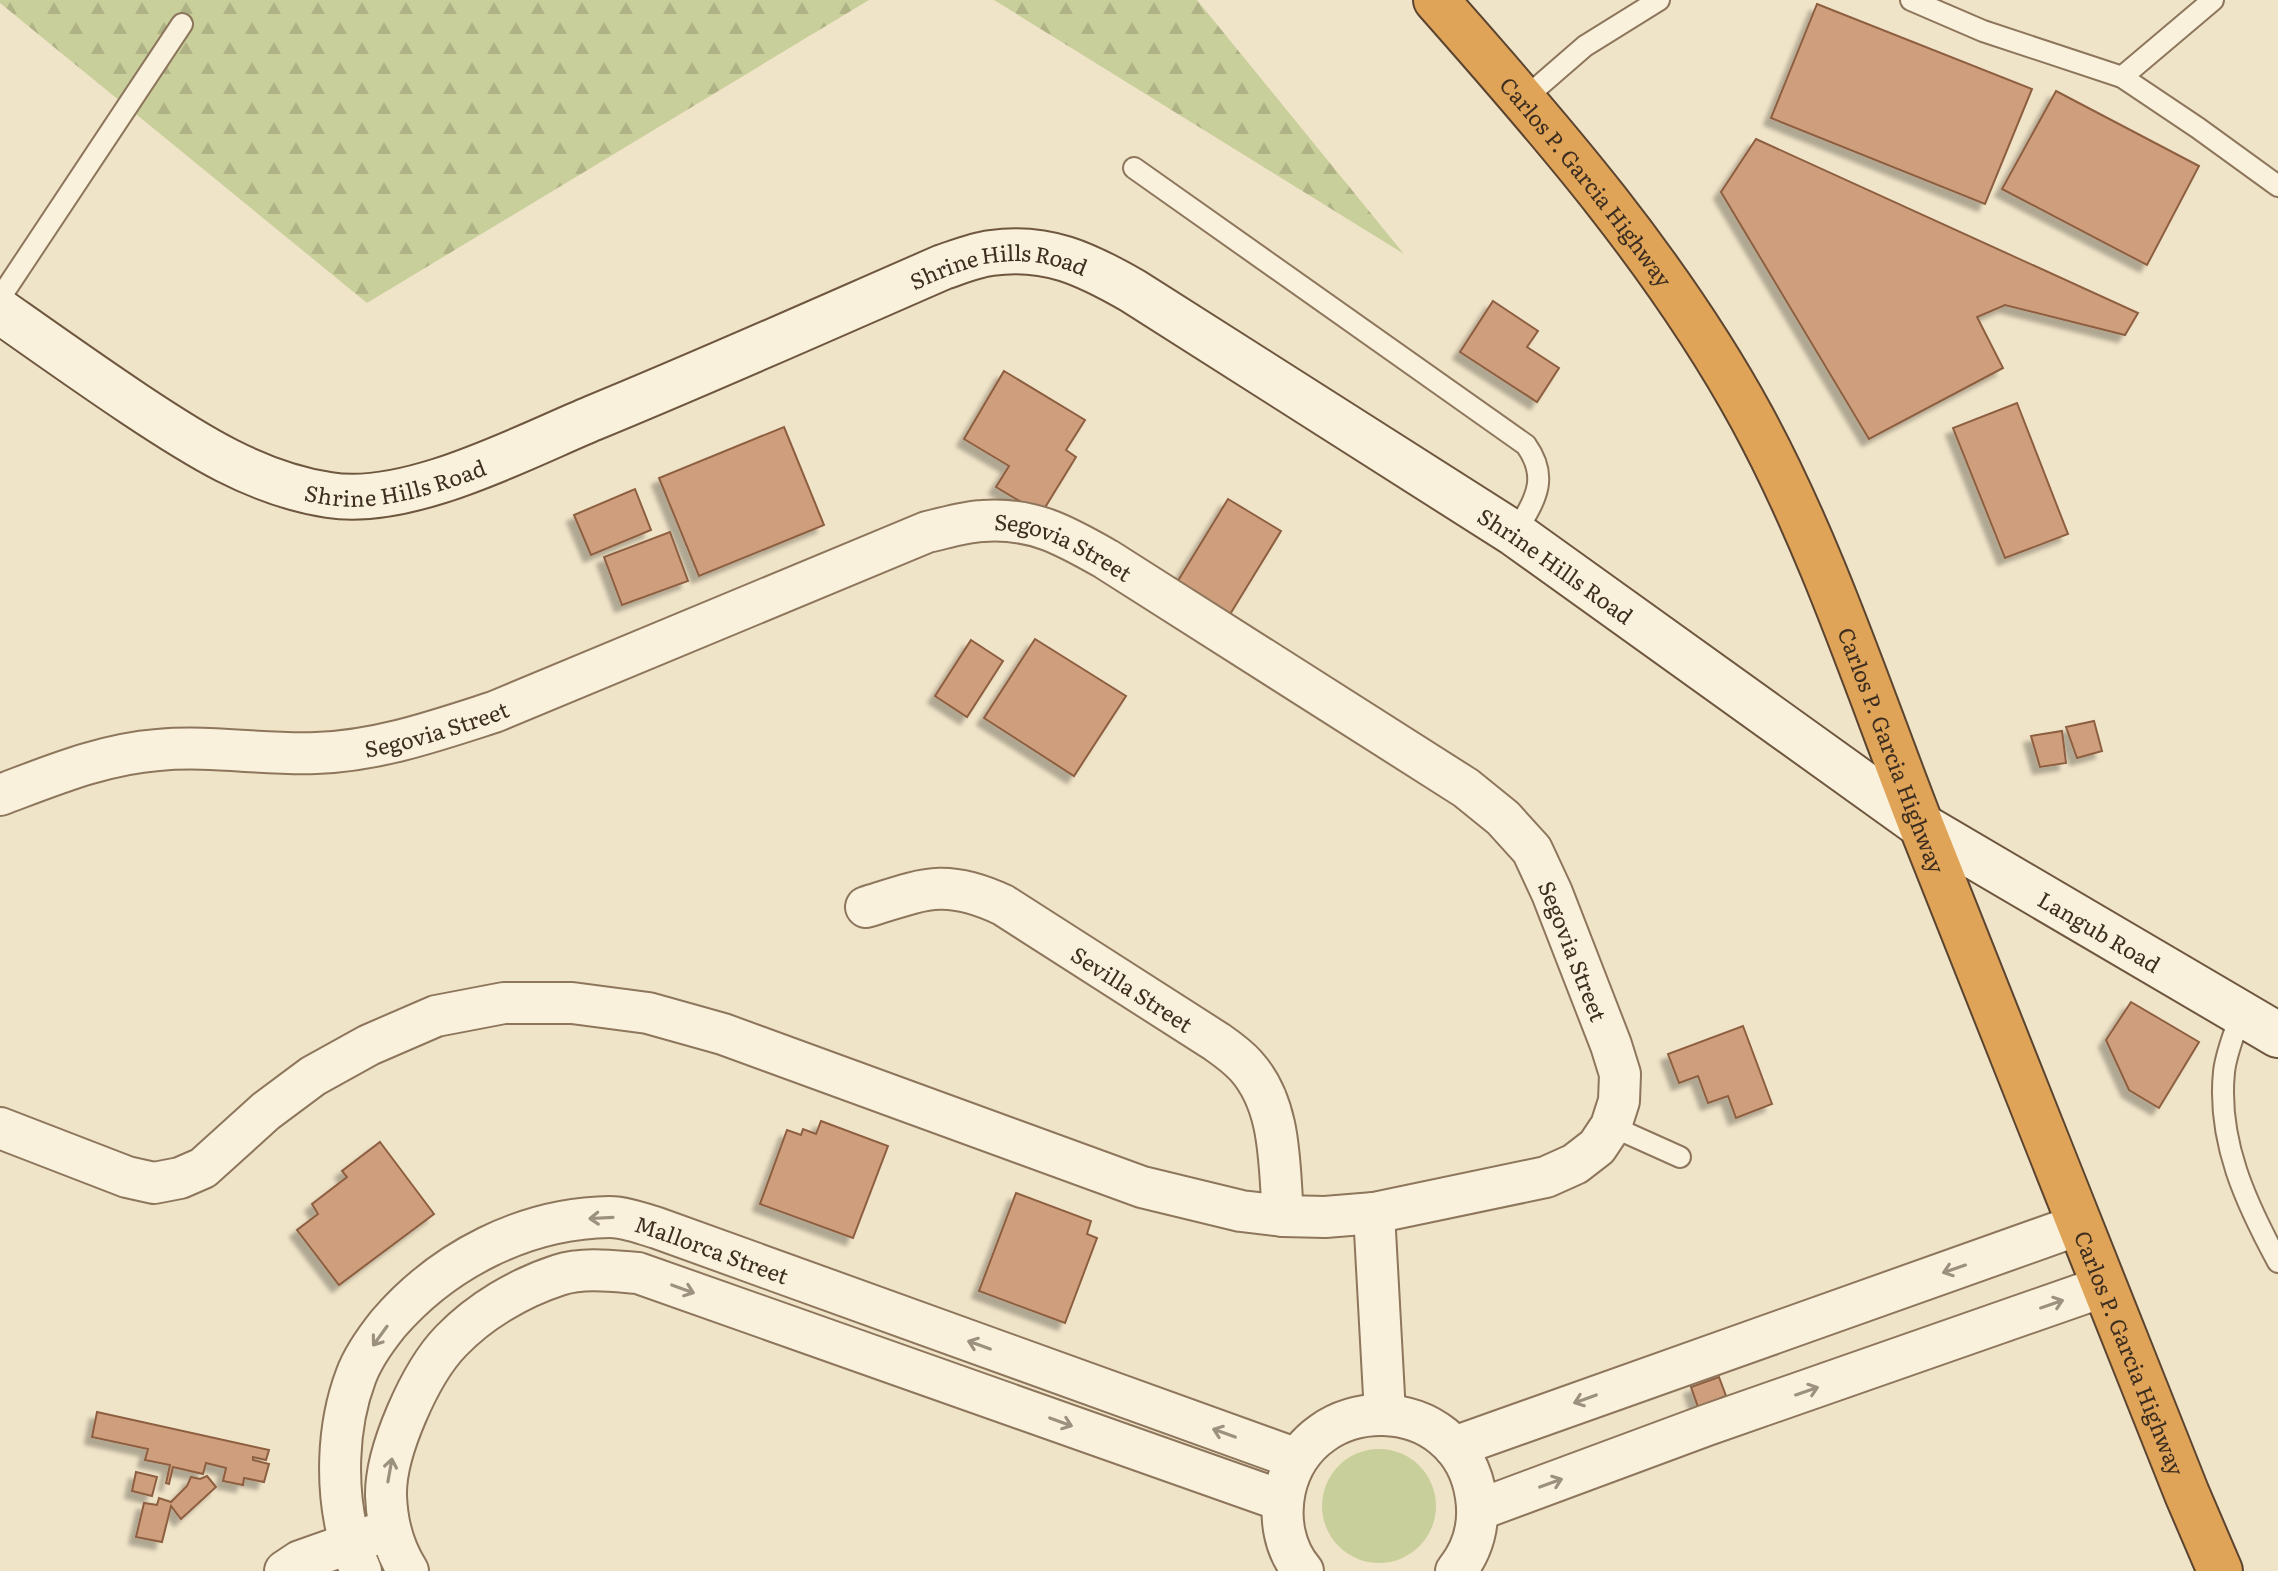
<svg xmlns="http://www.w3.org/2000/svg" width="2278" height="1571" viewBox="0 0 2278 1571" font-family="Literata,serif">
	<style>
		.green { fill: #c9cf9b }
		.forest { fill: url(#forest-firs) }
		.building { fill: #cf9f7d; stroke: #8d5f41; stroke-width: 2; filter: url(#shadow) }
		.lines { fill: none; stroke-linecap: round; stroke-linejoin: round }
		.lane-casing { stroke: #8d765c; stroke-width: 24 }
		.street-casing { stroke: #8d765c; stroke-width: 44 }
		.secondary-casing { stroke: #6f573f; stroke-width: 48 }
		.highway-casing { stroke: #5b4430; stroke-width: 48 }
		.lane { stroke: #faf1dc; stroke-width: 20 }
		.street { stroke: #faf1dc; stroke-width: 40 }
		.secondary { stroke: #faf1dc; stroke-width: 44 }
		.highway { stroke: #e0a458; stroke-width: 44 }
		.oneway { stroke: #9c907e }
		.labels { text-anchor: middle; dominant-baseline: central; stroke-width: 7; stroke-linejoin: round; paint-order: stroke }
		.street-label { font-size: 22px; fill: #3d2e20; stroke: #f7eed8 }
	</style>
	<defs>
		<pattern id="forest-firs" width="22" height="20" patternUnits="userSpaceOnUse" patternTransform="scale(2)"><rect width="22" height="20" fill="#c9cf9b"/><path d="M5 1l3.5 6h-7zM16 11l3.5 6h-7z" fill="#aeb285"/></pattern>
		<filter id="shadow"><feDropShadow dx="-7" dy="7" stdDeviation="2" flood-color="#0004"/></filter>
	</defs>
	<rect width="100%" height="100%" fill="#f0e4c8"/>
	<circle class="green" cx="1379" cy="1506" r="57"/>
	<g class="forest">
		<path d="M 0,0 L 869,0 L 367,303 L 0,3 Z"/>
		<path d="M 994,0 L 1197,0 L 1404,254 Z"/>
	</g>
	<g class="building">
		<path d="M 1817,4 L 2032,89 L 1985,204 L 1771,118 Z"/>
		<path d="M 2056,91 L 2199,166 L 2147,265 L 2002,189 Z"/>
		<path d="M 1756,139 L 2138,313 L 2125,335 L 2005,305 L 1977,317 L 2003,368 L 1869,439 L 1721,192 Z"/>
		<path d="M 1493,301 L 1538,331 L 1527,347 L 1559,368 L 1537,402 L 1460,352 Z"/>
		<path d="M 1004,371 L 1085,420 L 1066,450 L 1076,457 L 1041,514 L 996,487 L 1009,466 L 964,439 Z"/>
		<path d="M 2017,403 L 2068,534 L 2005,558 L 1953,428 Z"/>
		<path d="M 784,427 L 824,525 L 699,576 L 659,478 Z"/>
		<path d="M 635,489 L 651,530 L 591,555 L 574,515 Z"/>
		<path d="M 1228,499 L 1281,531 L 1229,616 L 1176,584 Z"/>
		<path d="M 670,532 L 688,581 L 622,605 L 604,557 Z"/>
		<path d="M 1035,639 L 1126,696 L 1074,776 L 984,718 Z"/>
		<path d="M 971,640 L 1003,661 L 967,717 L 935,696 Z"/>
		<path d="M 2094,721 L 2102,751 L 2077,758 L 2066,727 Z"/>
		<path d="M 2062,731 L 2066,763 L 2040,767 L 2031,736 Z"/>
		<path d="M 2131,1002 L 2199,1042 L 2159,1108 L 2129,1090 L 2106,1040 Z"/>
		<path d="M 1743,1026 L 1772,1104 L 1736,1118 L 1728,1096 L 1708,1103 L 1698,1076 L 1679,1083 L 1668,1054 Z"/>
		<path d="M 821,1121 L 888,1146 L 853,1238 L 760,1204 L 787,1130 L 801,1135 L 803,1129 L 816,1134 Z"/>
		<path d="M 380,1142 L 434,1214 L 339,1285 L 297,1230 L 318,1214 L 312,1204 L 347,1177 L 342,1171 Z"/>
		<path d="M 1016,1193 L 1091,1221 L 1087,1234 L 1097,1238 L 1065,1323 L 979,1291 Z"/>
		<path d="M 1719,1377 L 1726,1396 L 1698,1407 L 1691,1387 Z"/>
		<path d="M 97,1412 L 269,1450 L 266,1460 L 253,1457 L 253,1460 L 269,1464 L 264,1482 L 244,1478 L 243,1485 L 223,1481 L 226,1468 L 206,1463 L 203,1474 L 173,1467 L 169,1484 L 166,1483 L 170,1465 L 145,1460 L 148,1449 L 92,1437 Z"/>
		<path d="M 136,1472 L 157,1477 L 152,1496 L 132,1491 Z"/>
		<path d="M 207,1476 L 216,1487 L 181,1519 L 171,1506 L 162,1542 L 136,1537 L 144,1503 L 157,1505 L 159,1498 L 171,1502 L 187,1486 L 191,1477 L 200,1479 Z"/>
	</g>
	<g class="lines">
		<g class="lane-casing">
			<g id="lane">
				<path d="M 1911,0 L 1983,31 L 2122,77 L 2198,128 L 2278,186"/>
				<path d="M 2122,77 L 2213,0"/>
				<path d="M 1524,99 L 1585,46 L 1659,0"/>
				<path d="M 1134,168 L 1526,445 C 1551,480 1533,502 1515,534"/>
				<path d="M 0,298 L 182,24"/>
				<path d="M 2241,1012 C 2236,1031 2226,1052 2224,1072 C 2217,1141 2246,1203 2278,1262"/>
				<path d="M 1611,1126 L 1680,1157"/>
			</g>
		</g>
		<g class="street-casing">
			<g id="street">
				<path id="s1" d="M 0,795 C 51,776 103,754 158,750 C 211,745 263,755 316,753 C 378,751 435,731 494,712 L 927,532 C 945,528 964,522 982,521 C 1032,517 1064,535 1106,559 L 1466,788 L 1503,818 L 1532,850 L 1552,893 L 1611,1045 L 1620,1074 L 1619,1101 L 1611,1126 L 1597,1147 L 1575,1164 L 1546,1177 L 1374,1213 L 1325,1217 L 1283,1216 L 1241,1211 L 1142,1187 L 723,1034 L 648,1013 L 572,1003 L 504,1003 L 436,1016 L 369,1045 L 313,1076 L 266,1111 L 203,1168 L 180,1178 L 154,1183 L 127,1177 L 0,1128"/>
				<path id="s2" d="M 866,907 C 924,889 945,878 1003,905 L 1217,1042 C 1227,1049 1238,1057 1246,1066 C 1282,1106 1279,1165 1283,1216"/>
				<path d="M 1374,1213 L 1385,1414"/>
				<path d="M 1454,1447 L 2081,1224"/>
				<path d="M 1478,1510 L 1707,1425 L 2105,1286"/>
				<path d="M 285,1571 L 300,1561 L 374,1535"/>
				<path id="s3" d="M 361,1571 C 357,1562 353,1552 350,1543 C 335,1490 337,1426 356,1376 C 363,1357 376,1339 388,1324 C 443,1260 525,1218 610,1217 C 626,1217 643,1224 657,1228 L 1297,1459"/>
				<path d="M 408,1571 C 394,1549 387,1522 386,1496 C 385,1452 420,1373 451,1341 C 480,1311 519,1288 559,1275 C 583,1267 613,1271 638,1273 L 1283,1501"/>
				<path d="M 1303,1571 C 1284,1549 1279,1518 1285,1490 C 1308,1388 1461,1390 1476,1497 C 1480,1524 1473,1550 1456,1571"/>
			</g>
		</g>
		<g class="secondary-casing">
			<g id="secondary">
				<path id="s4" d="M 0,311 C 44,342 89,374 134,404 C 194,444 256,484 329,495 C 408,508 521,448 593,418 C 710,370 826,318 943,267 C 958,262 975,255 991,253 C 1047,245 1086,264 1133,291 L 1515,534 L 1922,826 L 2278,1035"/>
			</g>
		</g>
		<g class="highway-casing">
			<g id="highway">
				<path id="s5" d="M 1436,0 C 1552,131 1668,264 1752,418 C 1822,547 1868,689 1921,825 C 2009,1048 2099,1271 2187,1494 L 2220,1571"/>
			</g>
		</g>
		<use href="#lane" class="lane"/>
		<use href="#street" class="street"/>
		<use href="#secondary" class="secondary"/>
		<use href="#highway" class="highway"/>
	</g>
	<defs><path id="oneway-shaft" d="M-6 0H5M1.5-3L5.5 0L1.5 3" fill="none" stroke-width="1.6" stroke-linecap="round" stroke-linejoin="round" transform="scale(2)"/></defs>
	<g class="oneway">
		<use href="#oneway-shaft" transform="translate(601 1218) rotate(177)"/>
		<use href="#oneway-shaft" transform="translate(1954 1269) rotate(161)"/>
		<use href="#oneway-shaft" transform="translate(683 1289) rotate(20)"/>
		<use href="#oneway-shaft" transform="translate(2052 1304) rotate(-19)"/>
		<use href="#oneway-shaft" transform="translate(380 1336) rotate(126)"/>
		<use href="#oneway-shaft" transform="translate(979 1345) rotate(-160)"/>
		<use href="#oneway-shaft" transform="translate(1807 1391) rotate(-19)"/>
		<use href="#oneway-shaft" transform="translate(1585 1399) rotate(160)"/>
		<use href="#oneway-shaft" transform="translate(1061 1422) rotate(20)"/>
		<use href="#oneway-shaft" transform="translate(1224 1433) rotate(-160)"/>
		<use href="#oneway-shaft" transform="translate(390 1470) rotate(-80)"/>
		<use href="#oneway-shaft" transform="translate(1551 1483) rotate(-20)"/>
	</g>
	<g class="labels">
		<g class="street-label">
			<text stroke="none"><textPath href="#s5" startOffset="236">Carlos P. Garcia Highway</textPath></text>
			<text stroke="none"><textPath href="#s4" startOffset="1096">Shrine Hills Road</textPath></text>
			<text stroke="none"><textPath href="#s4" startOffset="448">Shrine Hills Road</textPath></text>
			<text stroke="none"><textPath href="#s1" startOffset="1118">Segovia Street</textPath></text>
			<text stroke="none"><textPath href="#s4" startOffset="1744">Shrine Hills Road</textPath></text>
			<text stroke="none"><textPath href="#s1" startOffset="446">Segovia Street</textPath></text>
			<text stroke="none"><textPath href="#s5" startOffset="886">Carlos P. Garcia Highway</textPath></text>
			<text stroke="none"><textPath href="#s4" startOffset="2400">Langub Road</textPath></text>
			<text stroke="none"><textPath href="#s1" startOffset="1790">Segovia Street</textPath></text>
			<text stroke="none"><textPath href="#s2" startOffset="296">Sevilla Street</textPath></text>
			<text stroke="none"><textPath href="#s3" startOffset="622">Mallorca Street</textPath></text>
			<text stroke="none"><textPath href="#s5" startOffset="1534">Carlos P. Garcia Highway</textPath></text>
		</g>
	</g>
</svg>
